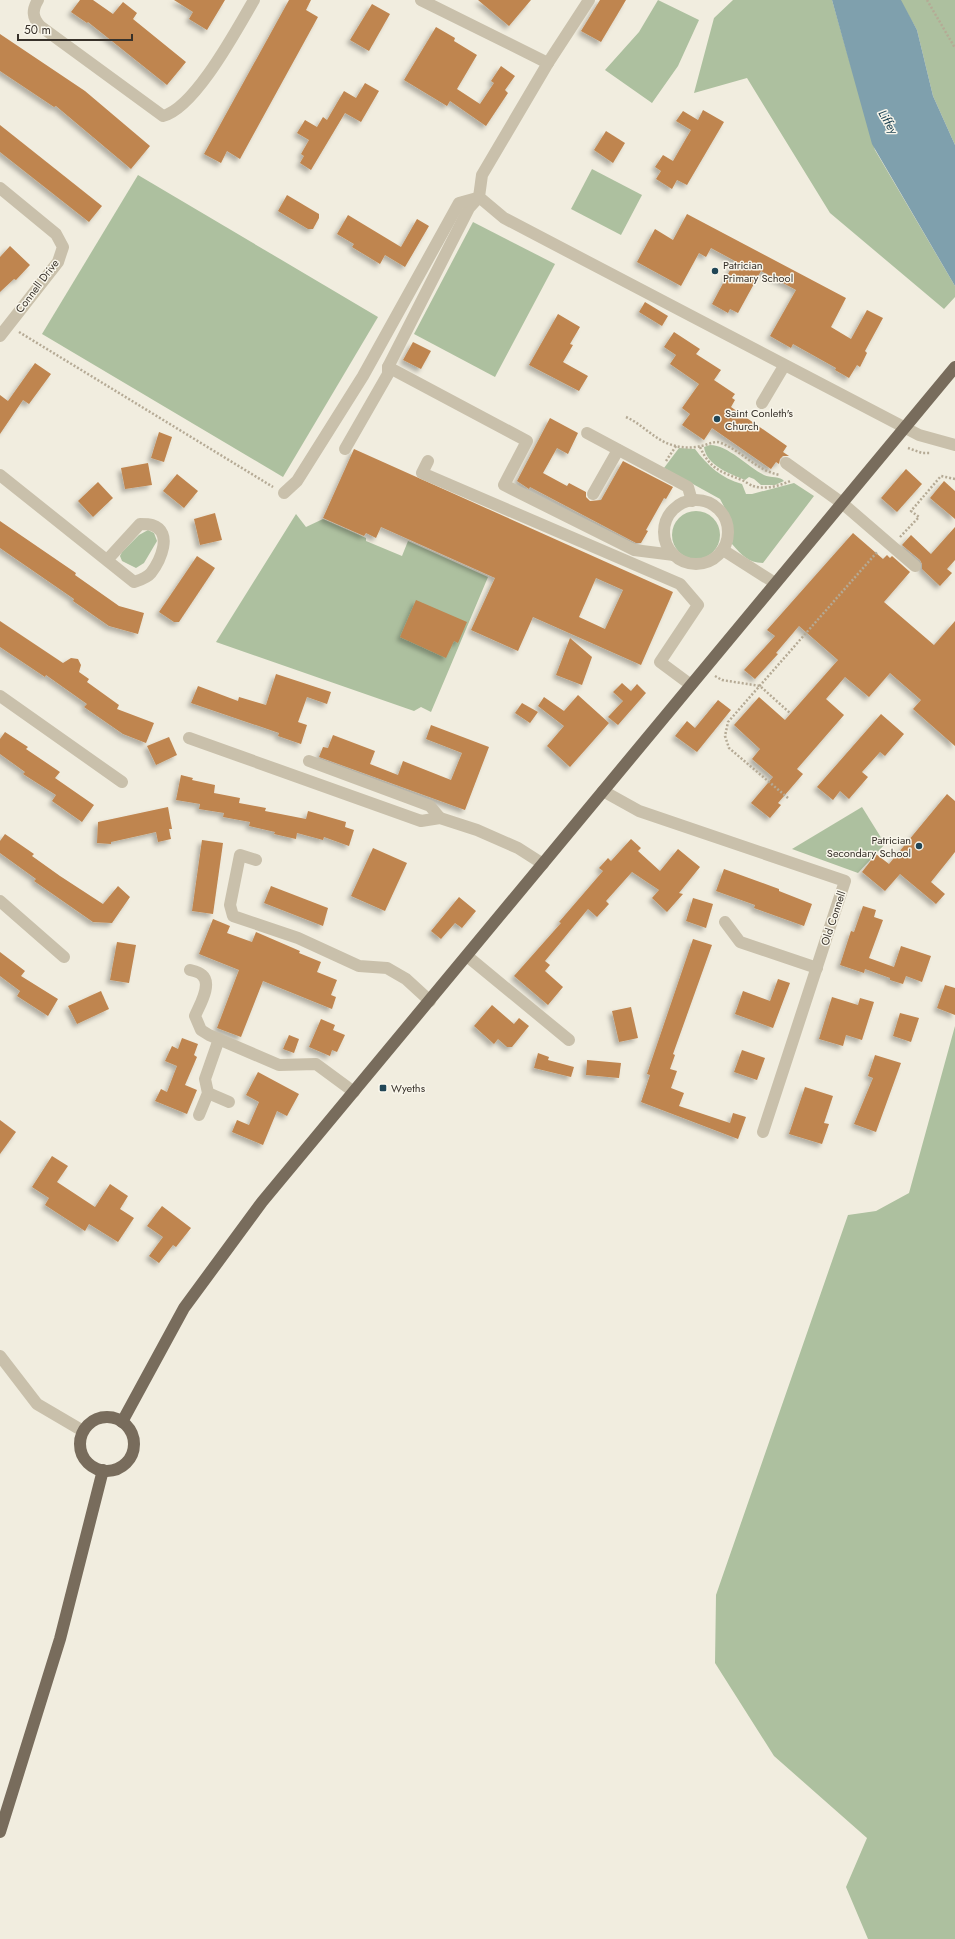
<svg xmlns="http://www.w3.org/2000/svg" width="955" height="1939" viewBox="0 0 955 1939" font-family="Jost,sans-serif">
	<style>
		.green { fill: #adc09f }
		.water { fill: #7fa0ad }
		.building { fill: #bf854f; fill-rule: evenodd; filter: url(#shadow) }
		.lines { fill: none; stroke-linecap: round; stroke-linejoin: round }
		.path { stroke: #b5aa95; stroke-width: 2.5; stroke-dasharray: 2 2; stroke-linecap: butt }
		.minor { stroke: #c9c0ab; stroke-width: 12 }
		.major { stroke: #786c5c; stroke-width: 12 }
		.poi-dot { fill: #214656; stroke: #f9f6eb; stroke-width: 1.5 }
		.labels { text-anchor: middle; dominant-baseline: central; stroke-width: 3; stroke-linejoin: round; paint-order: stroke }
		.poi-label { font-size: 11px; fill: #37312a; stroke: #f9f6eb; text-anchor: start }
		.street-label { font-size: 11px; fill: #37312a; stroke: #f9f6eb }
		.water-label { font-size: 12px; font-style: italic; fill: #214656; stroke: #f9f6eb }
	</style>
	<defs>
		<filter id="shadow"><feDropShadow dx="-3.5" dy="3.5" stdDeviation="2" flood-color="#0004"/></filter>
	</defs>
	<rect width="100%" height="100%" fill="#f1eddf"/>
	<g class="green">
		<path d="M 658,0 L 699,20 L 678,66 L 652,103 L 605,70 L 639,32 Z"/>
		<path d="M 733,0 L 832,0 L 875,150 L 955,286 L 955,297 L 944,309 L 830,213 L 747,78 L 694,93 L 714,18 Z"/>
		<path d="M 900,0 L 955,0 L 955,145 L 933,96 L 917,30 Z"/>
		<path d="M 592,169 L 642,195 L 621,235 L 571,209 Z"/>
		<path d="M 138,175 L 378,317 L 283,477 L 42,334 Z"/>
		<path d="M 473,222 L 555,264 L 495,377 L 414,334 Z"/>
		<path d="M 710,445 C 728,445 748,467 764,475 C 770,478 781,476 784,481 L 775,485 L 761,485 L 754,479 L 749,477 L 745,480 C 730,474 706,465 704,447 Z"/>
		<path d="M 679,448 L 695,449 C 708,466 721,478 742,484 L 746,494 L 752,494 L 794,483 L 814,496 L 763,563 C 748,563 741,554 732,544 L 733,530 L 730,518 L 720,499 L 664,468 Z"/>
		<circle cx="696" cy="535" r="24"/>
		<path d="M 296,514 L 306,527 L 323,519 L 366,538 L 366,541 L 402,556 L 408,541 L 488,577 L 431,712 L 421,707 L 414,711 L 216,642 Z"/>
		<path d="M 148,530 L 154,533 L 157,541 L 144,563 L 136,568 L 122,561 L 120,556 L 122,552 L 139,535 Z"/>
		<path d="M 862,807 L 885,844 L 858,873 L 792,849 Z"/>
		<path d="M 955,1026 L 955,1939 L 868,1939 L 846,1887 L 867,1838 L 774,1756 L 715,1663 L 716,1595 L 848,1215 L 876,1211 L 909,1193 Z"/>
	</g>
	<path class="water" d="M 832,0 L 901,0 L 917,30 L 933,96 L 955,145 L 955,286 L 872,144 Z"/>
	<g class="building">
		<path d="M 80,0 L 93,0 L 113,14 L 123,2 L 137,13 L 133,19 L 186,62 L 167,85 L 88,22 L 87,23 L 71,12 Z"/>
		<path d="M 174,0 L 225,0 L 207,30 L 189,19 L 193,12 Z"/>
		<path d="M 289,0 L 311,0 L 306,10 L 318,17 L 240,159 L 227,151 L 221,163 L 204,154 Z"/>
		<path d="M 478,0 L 531,0 L 509,26 Z"/>
		<path d="M 600,0 L 626,0 L 601,42 L 581,31 Z"/>
		<path d="M 372,4 L 390,14 L 369,51 L 350,40 Z"/>
		<path d="M 436,27 L 455,38 L 454,41 L 477,55 L 457,89 L 480,104 L 494,83 L 491,81 L 501,66 L 515,76 L 505,90 L 508,93 L 486,126 L 450,101 L 447,106 L 404,80 Z"/>
		<path d="M 0,34 L 85,91 L 150,146 L 131,169 L 56,106 L 54,107 L 0,71 Z"/>
		<path d="M 365,83 L 379,91 L 361,122 L 345,113 L 311,170 L 300,163 L 304,156 L 301,154 L 309,140 L 297,133 L 305,120 L 317,127 L 323,117 L 327,120 L 344,91 L 356,98 Z"/>
		<path d="M 703,110 L 724,122 L 687,185 L 677,180 L 672,189 L 656,179 L 661,171 L 655,167 L 663,155 L 673,161 L 691,130 L 676,121 L 683,111 L 698,120 Z"/>
		<path d="M 0,125 L 102,206 L 89,222 L 0,152 Z"/>
		<path d="M 606,131 L 625,143 L 613,163 L 594,150 Z"/>
		<path d="M 287,195 L 319,214 L 319,218 L 313,229 L 308,229 L 278,211 Z"/>
		<path d="M 687,214 L 846,298 L 831,327 L 851,339 L 867,310 L 883,318 L 865,351 L 867,353 L 860,367 L 857,365 L 849,378 L 835,370 L 836,368 L 793,344 L 791,348 L 770,336 L 796,290 L 761,271 L 738,313 L 730,309 L 728,313 L 712,304 L 735,261 L 711,248 L 706,257 L 699,253 L 681,286 L 637,262 L 655,229 L 673,240 Z"/>
		<path d="M 348,215 L 401,247 L 417,219 L 429,226 L 405,267 L 385,255 L 380,264 L 352,247 L 354,244 L 337,234 Z"/>
		<path d="M 10,246 L 30,265 L 16,280 L 14,279 L 0,292 L 0,257 Z"/>
		<path d="M 645,302 L 668,316 L 662,326 L 639,312 Z"/>
		<path d="M 558,314 L 580,327 L 570,344 L 573,345 L 563,362 L 588,376 L 579,391 L 529,365 Z"/>
		<path d="M 674,332 L 700,349 L 696,354 L 721,370 L 714,380 L 735,394 L 732,398 L 735,400 L 731,407 L 787,446 L 783,452 L 789,456 L 783,456 L 780,459 L 779,464 L 776,462 L 771,469 L 712,428 L 704,440 L 682,425 L 690,414 L 682,408 L 699,384 L 670,364 L 676,355 L 664,347 Z"/>
		<path d="M 413,342 L 431,351 L 421,369 L 403,360 Z"/>
		<path d="M 35,363 L 51,374 L 29,404 L 23,400 L 0,434 L 0,395 L 8,401 Z"/>
		<path d="M 550,418 L 578,433 L 568,454 L 557,448 L 543,473 L 567,486 L 569,483 L 586,492 L 586,497 L 590,501 L 601,500 L 623,461 L 673,487 L 666,499 L 664,498 L 646,530 L 648,531 L 641,543 L 636,543 L 530,487 L 529,489 L 517,481 Z"/>
		<path d="M 159,432 L 172,437 L 164,462 L 151,458 Z"/>
		<path d="M 354,449 L 673,592 L 641,665 L 533,617 L 518,651 L 471,630 L 495,578 L 381,527 L 376,538 L 366,533 L 364,536 L 323,518 ZM 596,578 L 623,590 L 605,629 L 579,617 Z"/>
		<path d="M 148,463 L 152,485 L 125,489 L 121,468 Z"/>
		<path d="M 906,469 L 922,484 L 897,512 L 881,498 Z"/>
		<path d="M 177,474 L 198,491 L 184,508 L 163,491 Z"/>
		<path d="M 944,481 L 955,491 L 955,519 L 930,498 Z"/>
		<path d="M 98,482 L 113,498 L 93,517 L 78,501 Z"/>
		<path d="M 215,513 L 222,540 L 200,545 L 194,519 Z"/>
		<path d="M 0,521 L 76,573 L 75,575 L 119,606 L 144,613 L 138,634 L 109,626 L 73,601 L 74,599 L 0,548 Z"/>
		<path d="M 955,527 L 955,560 L 947,569 L 952,573 L 940,586 L 922,569 L 922,564 L 920,560 L 902,545 L 911,535 L 931,554 Z"/>
		<path d="M 853,533 L 883,559 L 887,555 L 890,558 L 892,556 L 910,572 L 884,602 L 934,645 L 955,621 L 955,746 L 913,709 L 921,700 L 890,673 L 869,697 L 845,677 L 826,699 L 844,715 L 797,769 L 803,774 L 778,803 L 781,805 L 770,818 L 751,803 L 773,777 L 752,759 L 760,749 L 734,725 L 759,697 L 785,720 L 838,660 L 799,626 L 776,653 L 778,654 L 755,679 L 744,670 L 775,636 L 767,630 Z"/>
		<path d="M 197,556 L 215,568 L 179,622 L 174,622 L 159,612 Z"/>
		<path d="M 416,600 L 467,622 L 458,643 L 454,641 L 446,658 L 400,637 Z"/>
		<path d="M 0,621 L 63,663 L 71,658 L 78,659 L 81,665 L 79,672 L 89,679 L 87,682 L 119,705 L 117,709 L 154,723 L 146,743 L 123,734 L 84,707 L 87,704 L 46,675 L 45,677 L 0,647 Z"/>
		<path d="M 570,638 L 592,657 L 582,685 L 556,675 Z"/>
		<path d="M 276,674 L 331,692 L 327,704 L 307,697 L 298,722 L 307,725 L 301,744 L 278,736 L 279,733 L 191,703 L 198,686 L 238,701 L 239,697 L 266,705 Z"/>
		<path d="M 622,683 L 631,691 L 637,684 L 646,693 L 618,725 L 608,717 L 623,701 L 613,692 Z"/>
		<path d="M 578,695 L 609,723 L 570,767 L 547,746 L 564,726 L 538,706 L 544,697 L 564,711 Z"/>
		<path d="M 718,700 L 731,710 L 697,752 L 675,736 L 687,721 L 695,728 Z"/>
		<path d="M 522,703 L 538,712 L 530,723 L 515,713 Z"/>
		<path d="M 881,714 L 904,734 L 885,756 L 880,752 L 862,772 L 868,777 L 849,799 L 840,791 L 833,800 L 817,787 Z"/>
		<path d="M 431,725 L 489,747 L 465,810 L 319,757 L 323,747 L 328,748 L 333,735 L 375,751 L 370,764 L 398,775 L 403,761 L 451,780 L 462,753 L 426,739 Z"/>
		<path d="M 5,732 L 28,747 L 26,749 L 60,772 L 55,778 L 94,805 L 82,822 L 52,801 L 56,795 L 23,774 L 25,772 L 0,754 L 0,739 Z"/>
		<path d="M 169,737 L 177,755 L 156,765 L 147,746 Z"/>
		<path d="M 181,775 L 193,778 L 192,780 L 215,785 L 214,793 L 240,798 L 239,803 L 266,808 L 265,811 L 306,819 L 308,811 L 346,822 L 345,827 L 354,830 L 349,846 L 324,837 L 323,840 L 297,833 L 296,839 L 274,834 L 275,832 L 249,826 L 250,822 L 223,817 L 224,813 L 199,809 L 200,804 L 176,800 Z"/>
		<path d="M 947,794 L 955,801 L 955,852 L 931,882 L 945,894 L 936,904 L 900,874 L 885,891 L 862,872 L 876,854 L 889,864 Z"/>
		<path d="M 168,807 L 172,829 L 169,829 L 171,839 L 158,842 L 156,832 L 111,842 L 111,844 L 97,843 L 98,822 Z"/>
		<path d="M 5,834 L 34,854 L 32,856 L 60,876 L 103,904 L 118,886 L 130,897 L 112,923 L 93,922 L 34,881 L 36,879 L 0,853 L 0,841 Z"/>
		<path d="M 631,839 L 641,848 L 638,851 L 660,871 L 678,849 L 700,867 L 679,893 L 683,894 L 667,912 L 652,898 L 659,890 L 632,872 L 606,901 L 609,904 L 597,917 L 588,909 L 545,961 L 550,965 L 545,971 L 563,987 L 548,1005 L 514,976 L 561,923 L 559,922 L 603,871 L 599,868 L 608,858 L 611,861 Z"/>
		<path d="M 202,840 L 223,843 L 213,914 L 192,911 Z"/>
		<path d="M 373,848 L 407,863 L 385,911 L 351,896 Z"/>
		<path d="M 724,869 L 779,889 L 779,891 L 812,904 L 804,926 L 754,908 L 755,905 L 716,891 Z"/>
		<path d="M 271,886 L 328,908 L 323,926 L 264,903 Z"/>
		<path d="M 459,897 L 476,911 L 462,928 L 455,923 L 441,939 L 431,931 Z"/>
		<path d="M 693,898 L 713,904 L 706,928 L 686,921 Z"/>
		<path d="M 863,906 L 876,910 L 874,917 L 883,920 L 869,958 L 894,967 L 901,946 L 931,956 L 922,982 L 906,976 L 903,984 L 890,980 L 890,978 L 865,969 L 864,973 L 840,965 L 851,931 L 854,932 Z"/>
		<path d="M 213,919 L 230,926 L 227,933 L 252,942 L 256,932 L 300,951 L 299,953 L 321,962 L 317,972 L 337,980 L 331,995 L 336,997 L 332,1009 L 263,981 L 241,1037 L 217,1028 L 239,970 L 199,954 Z"/>
		<path d="M 693,939 L 712,945 L 673,1054 L 675,1055 L 670,1069 L 677,1071 L 671,1088 L 684,1093 L 679,1106 L 730,1123 L 733,1113 L 746,1117 L 738,1139 L 641,1102 L 650,1075 L 647,1074 Z"/>
		<path d="M 117,942 L 136,945 L 129,983 L 110,980 Z"/>
		<path d="M 0,952 L 25,971 L 21,976 L 58,999 L 48,1016 L 17,996 L 20,991 L 0,976 Z"/>
		<path d="M 778,979 L 790,983 L 773,1028 L 735,1014 L 743,991 L 770,1001 Z"/>
		<path d="M 945,985 L 955,988 L 955,1015 L 937,1008 Z"/>
		<path d="M 101,991 L 109,1009 L 77,1024 L 68,1006 Z"/>
		<path d="M 832,997 L 858,1005 L 860,998 L 874,1002 L 862,1040 L 846,1035 L 843,1046 L 819,1039 Z"/>
		<path d="M 492,1005 L 514,1024 L 519,1018 L 529,1026 L 512,1047 L 507,1047 L 498,1039 L 494,1044 L 474,1026 Z"/>
		<path d="M 631,1007 L 638,1038 L 619,1042 L 612,1011 Z"/>
		<path d="M 900,1013 L 919,1018 L 911,1042 L 893,1036 Z"/>
		<path d="M 321,1019 L 335,1025 L 333,1030 L 345,1035 L 337,1052 L 332,1050 L 330,1056 L 309,1047 Z"/>
		<path d="M 289,1035 L 299,1039 L 294,1053 L 283,1049 Z"/>
		<path d="M 182,1038 L 198,1044 L 194,1055 L 197,1057 L 185,1085 L 197,1090 L 187,1114 L 155,1101 L 161,1089 L 167,1092 L 177,1066 L 165,1061 L 172,1046 L 178,1049 Z"/>
		<path d="M 742,1050 L 765,1058 L 757,1080 L 734,1072 Z"/>
		<path d="M 538,1053 L 549,1057 L 548,1060 L 574,1067 L 571,1077 L 534,1068 Z"/>
		<path d="M 875,1055 L 901,1063 L 876,1132 L 854,1124 L 873,1078 L 868,1076 Z"/>
		<path d="M 587,1060 L 621,1063 L 619,1078 L 586,1075 Z"/>
		<path d="M 258,1072 L 299,1094 L 287,1116 L 277,1111 L 263,1145 L 232,1132 L 237,1120 L 249,1125 L 259,1102 L 246,1095 Z"/>
		<path d="M 805,1087 L 833,1096 L 824,1123 L 829,1124 L 822,1144 L 789,1134 Z"/>
		<path d="M 0,1120 L 16,1132 L 0,1154 Z"/>
		<path d="M 52,1156 L 68,1166 L 57,1182 L 95,1207 L 110,1184 L 128,1196 L 120,1209 L 134,1218 L 118,1242 L 89,1224 L 85,1231 L 45,1205 L 49,1198 L 32,1187 Z"/>
		<path d="M 162,1206 L 191,1228 L 176,1247 L 173,1245 L 159,1263 L 149,1256 L 163,1237 L 147,1226 Z"/>
	</g>
	<g class="lines">
		<g class="path">
			<path d="M 927,0 L 955,48"/>
			<path d="M 19,332 L 273,487"/>
			<path d="M 626,417 C 644,425 656,442 676,446 C 683,448 694,448 701,446 C 708,445 714,440 721,443 C 742,451 757,471 780,475"/>
			<path d="M 700,447 C 710,469 721,472 742,480 C 746,482 750,485 753,486 C 765,490 779,486 790,481"/>
			<path d="M 908,448 L 922,453 L 931,453"/>
			<path d="M 666,461 L 676,446"/>
			<path d="M 900,537 L 919,517 L 911,511 L 941,476 L 955,479"/>
			<path d="M 715,676 L 722,680 L 760,686 L 790,713"/>
			<path d="M 788,798 L 729,748 L 725,736 L 728,722 L 878,551"/>
		</g>
		<g class="minor">
			<path d="M 38,0 C 32,10 32,17 40,26 L 163,116 C 195,108 237,29 254,0"/>
			<path d="M 421,0 L 548,63"/>
			<path d="M 589,0 L 548,63 L 482,175 L 479,197 L 504,218 L 919,435 L 955,445"/>
			<path d="M 0,188 L 56,234 L 63,247 L 58,262 L 0,336"/>
			<path d="M 479,197 L 469,208 L 388,367 L 527,441 L 504,485 L 634,550 L 674,555"/>
			<path d="M 762,403 L 784,366"/>
			<path d="M 587,433 L 688,487 L 692,501"/>
			<path d="M 345,449 L 388,374 L 388,367"/>
			<path d="M 428,461 L 422,473 L 680,584 L 698,605 L 660,662 L 691,685"/>
			<path d="M 786,463 L 842,503 L 915,566"/>
			<path d="M 0,475 L 134,582 C 140,580 147,578 151,573 C 160,561 174,532 152,525 C 149,524 143,524 140,524 L 108,559"/>
			<path d="M 284,493 L 297,481 L 363,376 L 459,203 L 477,198"/>
			<path d="M 593,494 L 618,450"/>
			<circle cx="696" cy="532" r="32"/>
			<path d="M 723,550 L 775,583"/>
			<path d="M 0,696 L 122,782"/>
			<path d="M 189,738 L 421,821 L 440,818 L 477,830 L 518,848 L 543,864"/>
			<path d="M 309,761 L 430,806 L 440,818"/>
			<path d="M 603,791 L 639,811 L 845,881 L 763,1132"/>
			<path d="M 256,860 L 240,855 L 230,905 L 233,916 L 298,938 L 359,966 L 387,968 L 406,979 L 430,1001"/>
			<path d="M 0,901 L 64,957"/>
			<path d="M 725,922 L 740,942 L 817,968"/>
			<path d="M 467,956 L 569,1040"/>
			<path d="M 190,970 C 194,971 199,972 202,975 C 213,984 199,1006 195,1016 L 201,1030 L 209,1035 L 279,1065 L 316,1064 L 354,1092"/>
			<path d="M 208,1093 L 229,1102"/>
			<path d="M 199,1115 L 208,1093 L 205,1079 L 219,1039"/>
			<path d="M 0,1356 L 37,1404 L 83,1431"/>
		</g>
		<g class="major">
			<circle cx="107" cy="1444" r="27"/>
			<path d="M 122,1422 L 184,1308 L 262,1202 L 955,367"/>
			<path d="M 0,1832 L 60,1639 L 103,1470"/>
		</g>
	</g>
	<g class="poi-dot">
		<circle cx="715" cy="271" r="4"/>
		<circle cx="717" cy="419" r="4"/>
		<circle cx="919" cy="846" r="4"/>
		<rect x="379" y="1084" width="8" height="8" rx="2"/>
	</g>
	<g class="labels">
		<g class="poi-label">
			<text x="723" y="265">Patrician<tspan x="723" dy="13">Primary School</tspan></text>
			<text x="725" y="413">Saint Conleth's<tspan x="725" dy="13">Church</tspan></text>
			<text x="911" y="840" text-anchor="end">Patrician<tspan x="911" dy="13">Secondary School</tspan></text>
			<text x="391" y="1088">Wyeths</text>
		</g>
		<g class="street-label">
			<text transform="translate(37 286) rotate(-53)">Connell Drive</text>
			<text transform="translate(833 918) rotate(-72)">Old Connell</text>
		</g>
		<g class="water-label">
			<text transform="translate(888 122) rotate(59)">Liffey</text>
		</g>
	</g>
	<path d="M18 34v6h114v-6" fill="none" stroke="#37312a" stroke-width="2"/>
	<text x="24" y="34" font-size="12" fill="#37312a" stroke="#f9f6eb" stroke-width="3" paint-order="stroke">50 m</text>
</svg>
